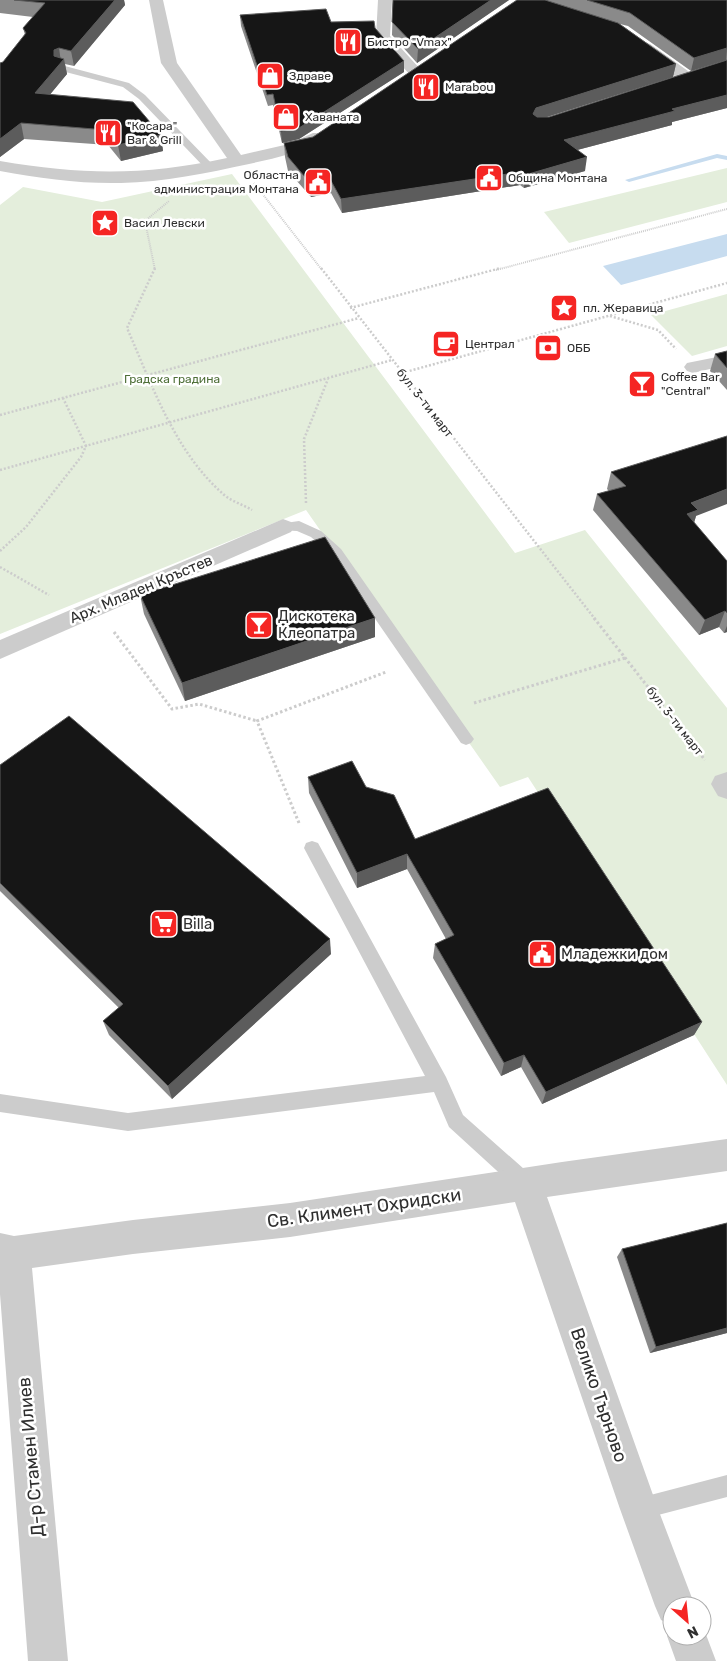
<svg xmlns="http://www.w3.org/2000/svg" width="727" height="1661" viewBox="0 0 727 1661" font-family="Rubik,sans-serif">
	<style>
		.green { fill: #e4eedc }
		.water { fill: #c7dcef }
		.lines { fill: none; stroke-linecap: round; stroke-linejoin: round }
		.stream { fill: #c7dcef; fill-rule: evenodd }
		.path-far2 { stroke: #ccc; stroke-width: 2; stroke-dasharray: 1 1; stroke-linecap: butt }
		.path-far1 { stroke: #ccc; stroke-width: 2.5; stroke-dasharray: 2 2; stroke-linecap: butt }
		.path { stroke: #ccc; stroke-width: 3; stroke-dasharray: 2.5 2.5; stroke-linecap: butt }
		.service { fill: #ccc; fill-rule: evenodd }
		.pedestrian { fill: #ccc; fill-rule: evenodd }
		.minor { fill: #ccc; fill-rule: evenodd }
		.wall { fill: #8a8a8a; fill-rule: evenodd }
		.shaded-wall { fill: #5c5c5c }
		.building { fill: #161616; stroke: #5c5c5c }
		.labels { text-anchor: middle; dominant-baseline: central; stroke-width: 5; stroke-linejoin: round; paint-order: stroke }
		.far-poi-label { font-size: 12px; fill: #2f2f2f; stroke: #fff; text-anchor: start }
		.far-park-label { font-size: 12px; fill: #4e6f38; stroke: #fff }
		.far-street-label { font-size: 12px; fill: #2f2f2f; stroke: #fff }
		.street-label { font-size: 15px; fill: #2f2f2f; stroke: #fff }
		.poi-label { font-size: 15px; fill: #2f2f2f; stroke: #fff; text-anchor: start }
		.near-street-label { font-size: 18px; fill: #2f2f2f; stroke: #fff }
	</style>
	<rect width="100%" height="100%" fill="#fff"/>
	<g class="green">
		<path d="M 727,168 L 727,202 L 569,243 L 544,212 Z"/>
		<path d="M 232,174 L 515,553 L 585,530 L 727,708 L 727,1085 L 528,777 L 500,787 L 306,510 L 0,634 L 0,205 L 23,187 L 102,202 Z"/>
		<path d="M 727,294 L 727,346 L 692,356 L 651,315 Z"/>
	</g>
	<path class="water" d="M 727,234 L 727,256 L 621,285 L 603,266 Z"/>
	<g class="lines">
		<path class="stream" d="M 717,154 L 727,156 L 727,160 L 717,158 L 629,182 L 625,180 Z"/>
		<g class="path-far2">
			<path d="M 254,183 L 322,270"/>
			<path d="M 155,270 L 145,221 L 169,201"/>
			<path d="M 496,270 L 727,209"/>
		</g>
		<g class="path-far1">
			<path d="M 155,268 L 127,328 C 152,385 174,450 222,493 C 230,501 242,504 252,510"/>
			<path d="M 321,268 L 595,619"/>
			<path d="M 350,308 L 501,268"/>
			<path d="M 610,316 L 658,330 L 676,349"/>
			<path d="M 402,373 L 727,283"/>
			<path d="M 0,415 L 359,318"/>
			<path d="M 0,470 L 392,360"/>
			<path d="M 306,503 L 304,439 L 328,379"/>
			<path d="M 0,551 L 26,527 L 81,457 L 86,446 L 63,398"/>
			<path d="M 0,567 L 49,595"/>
		</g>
		<g class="path">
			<path d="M 594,618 L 705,760"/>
			<path d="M 114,632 L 172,709 L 199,704 L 257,721"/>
			<path d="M 474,703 L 625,658"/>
			<path d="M 299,823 L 257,721 L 386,672"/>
		</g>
		<g class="service">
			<path d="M 61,65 L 129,83 L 145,95 L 215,167 L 214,169 L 206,169 L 139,99 L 123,87 L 58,70 L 58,66 Z"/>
			<path d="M 299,521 L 321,531 L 341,549 L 471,735 L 474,739 L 471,743 L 466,745 L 461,743 L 331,555 L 311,537 L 297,531 L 278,530 L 276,527 L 278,524 Z"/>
			<path d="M 312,841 L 318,843 L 446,1077 L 463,1115 L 533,1177 L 536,1184 L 533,1191 L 526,1194 L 519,1191 L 449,1127 L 434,1092 L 128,1131 L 0,1112 L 0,1094 L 128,1113 L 425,1076 L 304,848 L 306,843 Z"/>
			<path d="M 727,1475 L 727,1497 L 639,1520 L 631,1517 L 628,1509 L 631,1501 L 639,1498 Z"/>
		</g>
		<path class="pedestrian" d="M 727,355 L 727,365 L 693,373 L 687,371 L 684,367 L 687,363 Z"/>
		<g class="minor">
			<path d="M 149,0 L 163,0 L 177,63 L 241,155 L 289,144 L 313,133 L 325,133 L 327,136 L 325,139 C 301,153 275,158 249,164 C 207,173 164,182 121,183 C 80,184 40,178 0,171 L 0,161 C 83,175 144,176 227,158 L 161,63 Z"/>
			<path d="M 378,0 L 392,0 L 390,36 L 421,70 L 424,73 L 421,76 L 411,76 L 376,37 Z"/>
			<path d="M 645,42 L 650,44 L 695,76 L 697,79 L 695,82 L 683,82 L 640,50 L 637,47 L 640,44 Z"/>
			<path d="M 283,519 L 291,522 L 294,527 L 291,532 L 0,659 L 0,640 Z"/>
			<path d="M 727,772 L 727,799 L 718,796 L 711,784 L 715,776 Z"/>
			<path d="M 727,1139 L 727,1171 L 547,1197 L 658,1509 L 695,1606 L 672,1606 L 672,1636 L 702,1636 L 702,1624 L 716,1661 L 676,1661 L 667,1636 L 672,1625 L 661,1620 L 655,1606 L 620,1509 L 515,1202 L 290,1237 L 133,1254 L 32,1268 L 68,1661 L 28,1661 L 0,1294 L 0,1233 L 14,1236 L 133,1220 L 290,1203 L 562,1162 Z"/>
		</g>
	</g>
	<g class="wall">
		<path d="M 0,0 L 124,0 L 125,5 L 74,66 L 65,64 L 67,74 L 50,94 L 161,135 L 163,151 L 121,161 L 108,145 L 24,139 L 0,157 L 0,63 L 3,62 L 25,35 L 23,28 L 33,17 L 0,13 Z"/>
		<path d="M 393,0 L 509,0 L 417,63 L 392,35 Z"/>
		<path d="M 517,0 L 727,0 L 727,108 L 672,122 L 672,125 L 577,150 L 585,171 L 524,188 L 520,185 L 342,213 L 331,193 L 311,197 L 288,171 L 285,157 L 284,143 L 313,137 ZM 620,24 L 628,26 L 691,71 L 726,60 L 549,117 L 547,117 L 673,77 L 676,64 Z"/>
		<path d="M 240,15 L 331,22 L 375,28 L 404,72 L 299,139 L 282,143 L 273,105 L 268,106 L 241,26 Z"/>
		<path d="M 727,351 L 727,390 L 710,371 L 715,354 Z"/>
		<path d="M 611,472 L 696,516 L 694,523 L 727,561 L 727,632 L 724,633 L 719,627 L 699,635 L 593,510 L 597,494 L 609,491 L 607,489 Z"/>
		<path d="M 140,595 L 375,618 L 375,637 L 185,701 L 144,614 Z"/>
		<path d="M 0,765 L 331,954 L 172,1099 L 109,1035 L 103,1021 L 119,1008 L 0,891 Z"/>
		<path d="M 308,777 L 366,787 L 415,839 L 702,1022 L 694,1035 L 542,1104 L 521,1067 L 501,1076 L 433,958 L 435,944 L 446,939 L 407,869 L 357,888 L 309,793 Z"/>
		<path d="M 727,1223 L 727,1333 L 650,1353 L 617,1257 L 622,1249 Z"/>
	</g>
	<g class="shaded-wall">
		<path d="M 115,0 L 124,0 L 125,5 L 74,66 L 71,51 Z"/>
		<path d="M 491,0 L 509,0 L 417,63 L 418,49 Z"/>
		<path d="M 59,48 L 61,62 L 64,59 L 67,74 L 39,108 L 35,93 L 54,50 Z"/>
		<path d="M 727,48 L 726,60 L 691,71 L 694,58 Z"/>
		<path d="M 404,61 L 404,72 L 299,139 L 282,143 L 281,132 Z"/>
		<path d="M 676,64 L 673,77 L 534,121 L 533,114 L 536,108 Z"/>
		<path d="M 727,95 L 727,108 L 672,122 L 672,125 L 562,154 L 564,140 L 672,109 Z"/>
		<path d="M 21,123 L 24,139 L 0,157 L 0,139 Z"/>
		<path d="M 161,135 L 163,151 L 121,161 L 118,145 Z"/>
		<path d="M 587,157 L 585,171 L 524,188 L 525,175 Z"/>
		<path d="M 521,172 L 520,185 L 342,213 L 341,199 Z"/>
		<path d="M 330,179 L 331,193 L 311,197 L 310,183 Z"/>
		<path d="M 727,489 L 727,504 L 696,516 L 693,526 L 687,514 L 691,503 Z"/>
		<path d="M 725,611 L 719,627 L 699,635 L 705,620 Z"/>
		<path d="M 375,618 L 375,637 L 185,701 L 182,683 Z"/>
		<path d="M 727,626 L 727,632 L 724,633 Z"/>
		<path d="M 407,854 L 407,869 L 357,888 L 357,873 Z"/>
		<path d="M 330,939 L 331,954 L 172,1099 L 168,1086 Z"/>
		<path d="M 702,1022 L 694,1035 L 542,1104 L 546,1092 Z"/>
		<path d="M 524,1055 L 521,1067 L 501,1076 L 504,1063 Z"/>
		<path d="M 727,1328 L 727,1333 L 650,1353 L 656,1347 Z"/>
	</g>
	<g class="building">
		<path d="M 14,0 L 115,0 L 71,51 L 59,48 L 54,50 L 54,56 L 64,59 L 35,93 L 133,102 L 161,135 L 118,145 L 106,130 L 21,123 L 0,139 L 0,63 L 3,62 L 26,33 L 23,28 L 45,3 Z"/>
		<path d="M 393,0 L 491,0 L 418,49 L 392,22 Z"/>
		<path d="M 517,0 L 545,0 L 618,23 L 676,64 L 536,108 L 533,114 L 537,117 L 549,117 L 727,60 L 727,95 L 672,109 L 675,111 L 564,140 L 587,157 L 525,175 L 521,172 L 341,199 L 330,179 L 310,183 L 288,157 L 284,143 L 313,137 Z"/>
		<path d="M 587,0 L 727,0 L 727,48 L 694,58 L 630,13 Z"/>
		<path d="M 326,9 L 331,22 L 374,21 L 375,28 L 404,61 L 299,128 L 281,132 L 273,94 L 267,95 L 240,15 Z"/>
		<path d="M 727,351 L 727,368 L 715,354 Z"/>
		<path d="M 727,436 L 727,489 L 691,503 L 698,510 L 687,514 L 727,561 L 727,613 L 725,611 L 705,620 L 597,494 L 626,486 L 611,472 Z"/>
		<path d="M 325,537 L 375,618 L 182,683 L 140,595 Z"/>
		<path d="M 69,716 L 330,939 L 168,1086 L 103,1021 L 123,1004 L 0,883 L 0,765 Z"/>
		<path d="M 352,761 L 366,787 L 394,795 L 415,839 L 548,788 L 702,1022 L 546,1092 L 524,1055 L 504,1063 L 435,944 L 454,935 L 407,854 L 357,873 L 308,777 Z"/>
		<path d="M 727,1223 L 727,1328 L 656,1347 L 622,1249 Z"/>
	</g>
	<defs>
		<g id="restaurant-square" transform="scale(1.4375)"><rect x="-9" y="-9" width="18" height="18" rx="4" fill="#f52523" stroke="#fff"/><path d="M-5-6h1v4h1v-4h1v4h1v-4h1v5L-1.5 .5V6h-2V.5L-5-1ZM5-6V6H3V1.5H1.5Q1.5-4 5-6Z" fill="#fff"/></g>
		<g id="shop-square" transform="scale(1.4375)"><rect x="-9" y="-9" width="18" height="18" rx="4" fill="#f52523" stroke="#fff"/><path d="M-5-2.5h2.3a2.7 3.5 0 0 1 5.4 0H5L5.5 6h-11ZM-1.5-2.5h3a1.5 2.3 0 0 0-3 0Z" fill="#fff"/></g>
		<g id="civic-square" transform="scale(1.4375)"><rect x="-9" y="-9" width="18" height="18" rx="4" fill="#f52523" stroke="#fff"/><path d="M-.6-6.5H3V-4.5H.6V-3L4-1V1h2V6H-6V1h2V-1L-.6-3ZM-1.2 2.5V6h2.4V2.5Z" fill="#fff"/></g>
		<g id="sight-square" transform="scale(1.4375)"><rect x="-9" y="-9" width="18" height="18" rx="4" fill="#f52523" stroke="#fff"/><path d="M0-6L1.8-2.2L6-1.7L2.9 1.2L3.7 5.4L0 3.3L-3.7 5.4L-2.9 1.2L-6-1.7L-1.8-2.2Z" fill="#fff"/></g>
		<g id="cafe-square" transform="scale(1.4375)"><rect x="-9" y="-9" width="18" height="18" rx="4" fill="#f52523" stroke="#fff"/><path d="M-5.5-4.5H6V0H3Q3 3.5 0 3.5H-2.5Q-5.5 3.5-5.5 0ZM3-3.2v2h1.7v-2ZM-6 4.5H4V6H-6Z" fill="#fff"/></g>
		<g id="bank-square" transform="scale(1.4375)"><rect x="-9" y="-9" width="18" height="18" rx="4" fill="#f52523" stroke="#fff"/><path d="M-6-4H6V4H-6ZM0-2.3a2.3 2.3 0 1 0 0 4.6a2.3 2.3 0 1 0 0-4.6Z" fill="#fff"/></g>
		<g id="bar-square" transform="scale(1.4375)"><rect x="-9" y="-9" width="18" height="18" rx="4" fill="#f52523" stroke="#fff"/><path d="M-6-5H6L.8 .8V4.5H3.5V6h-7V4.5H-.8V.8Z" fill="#fff"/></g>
		<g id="supermarket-square" transform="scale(1.4375)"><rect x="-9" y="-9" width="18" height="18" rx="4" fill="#f52523" stroke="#fff"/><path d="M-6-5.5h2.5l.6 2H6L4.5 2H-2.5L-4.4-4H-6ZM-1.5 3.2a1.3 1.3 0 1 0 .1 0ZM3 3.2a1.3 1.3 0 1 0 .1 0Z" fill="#fff"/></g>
	</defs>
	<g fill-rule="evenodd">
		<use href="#restaurant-square" x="348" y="42"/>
		<use href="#shop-square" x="270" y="76"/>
		<use href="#restaurant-square" x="426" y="87"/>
		<use href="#shop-square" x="286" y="117"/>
		<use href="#restaurant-square" x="108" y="133"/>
		<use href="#civic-square" x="489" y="178"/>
		<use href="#civic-square" x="318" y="182"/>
		<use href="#sight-square" x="105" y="223"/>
		<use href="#sight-square" x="564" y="308"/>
		<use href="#cafe-square" x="446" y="344"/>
		<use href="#bank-square" x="548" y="348"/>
		<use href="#bar-square" x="642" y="384"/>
		<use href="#bar-square" x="259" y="625"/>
		<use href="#supermarket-square" x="164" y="924"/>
		<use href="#civic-square" x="542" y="954"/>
	</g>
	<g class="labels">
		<g class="far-poi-label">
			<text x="367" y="42">Бистро "Vmax"</text>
			<text x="289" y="76">Здраве</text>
			<text x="445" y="87">Marabou</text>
			<text x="305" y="117">Хаваната</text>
			<text x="127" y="126">"Косара"<tspan x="127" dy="14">Bar &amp; Grill</tspan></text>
			<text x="299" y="175" text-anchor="end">Областна<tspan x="299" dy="14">администрация Монтана</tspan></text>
			<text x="508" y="178">Община Монтана</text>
			<text x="124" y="223">Васил Левски</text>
			<text x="583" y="308">пл. Жеравица</text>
			<text x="465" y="344">Централ</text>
			<text x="567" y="348">ОББ</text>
			<text x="661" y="377">Coffee Bar<tspan x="661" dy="14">"Central"</tspan></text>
		</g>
		<g class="far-park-label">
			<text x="172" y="379">Градска градина</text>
		</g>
		<g class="far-street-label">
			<text transform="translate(425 403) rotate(52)">бул. 3-ти март</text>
			<text transform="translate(675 721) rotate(52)">бул. 3-ти март</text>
		</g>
		<g class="street-label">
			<text transform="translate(141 589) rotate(-23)">Арх. Младен Кръстев</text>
		</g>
		<g class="poi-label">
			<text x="278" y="616">Дискотека<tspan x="278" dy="17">Клеопатра</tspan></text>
			<text x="183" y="924">Billa</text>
			<text x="561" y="954">Младежки дом</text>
		</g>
		<g class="near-street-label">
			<text transform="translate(364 1208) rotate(-8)">Св. Климент Охридски</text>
			<text transform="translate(599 1395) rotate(71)">Велико Търново</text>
			<text transform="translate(31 1457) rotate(-95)">Д-р Стамен Илиев</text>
		</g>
	</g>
	<g transform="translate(687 1621) rotate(153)"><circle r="24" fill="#ffffff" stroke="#acacac"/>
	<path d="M0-4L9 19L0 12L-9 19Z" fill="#f52523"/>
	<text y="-8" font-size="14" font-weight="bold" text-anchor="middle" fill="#2f2f2f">N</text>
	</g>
</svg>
